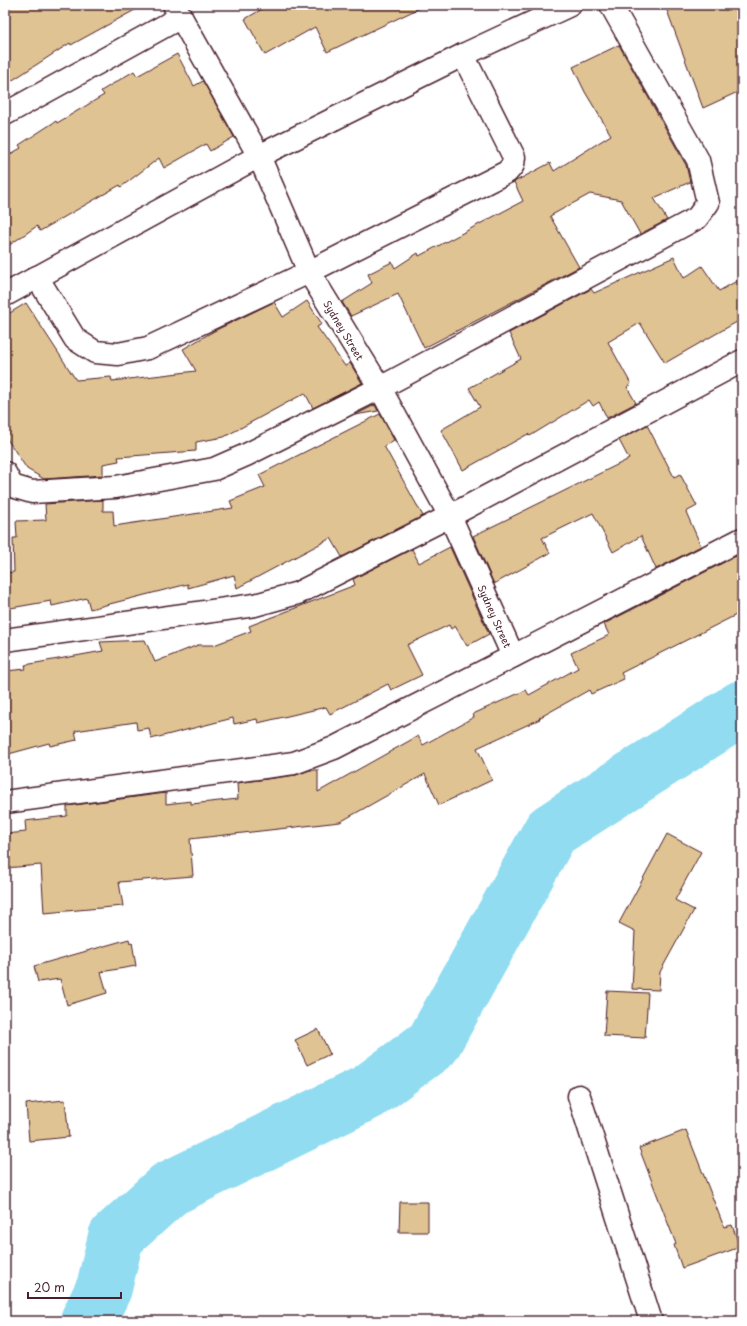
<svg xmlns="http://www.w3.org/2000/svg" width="747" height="1326" viewBox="0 0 747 1326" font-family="'Playpen Sans',sans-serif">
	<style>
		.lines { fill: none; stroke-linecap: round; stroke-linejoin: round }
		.river { stroke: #91dcf1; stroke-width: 56 }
		.building { fill: #dfc393; stroke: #4a1f2b }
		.minor-casing { stroke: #4a1f2b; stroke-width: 25 }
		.minor { stroke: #fff; stroke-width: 22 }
		.labels { text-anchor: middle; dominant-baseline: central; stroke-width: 4; stroke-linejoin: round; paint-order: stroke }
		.street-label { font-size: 10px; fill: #4a1f2b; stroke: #fff }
	</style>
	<rect width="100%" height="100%" fill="#fff"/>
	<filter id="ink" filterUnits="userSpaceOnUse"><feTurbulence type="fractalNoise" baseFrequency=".025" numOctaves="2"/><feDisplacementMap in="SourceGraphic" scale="8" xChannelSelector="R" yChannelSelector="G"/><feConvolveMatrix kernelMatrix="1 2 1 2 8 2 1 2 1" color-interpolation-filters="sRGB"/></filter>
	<g filter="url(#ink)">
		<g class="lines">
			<path class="river" d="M 88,1321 L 104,1288 L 116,1237 L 169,1189 L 368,1092 L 433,1044 L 551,831 L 742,708"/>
		</g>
		<g class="building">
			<path d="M 5,5 L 144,5 L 71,45 L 70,43 L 5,85 Z"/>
			<path d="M 269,5 L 426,5 L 327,52 L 315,27 L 265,55 L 245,19 Z"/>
			<path d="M 665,5 L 742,5 L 742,90 L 703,108 Z"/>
			<path d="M 619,45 L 686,165 L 690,182 L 654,198 L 667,220 L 640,234 L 621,200 L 590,194 L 550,216 L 579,267 L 424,348 L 398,294 L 351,316 L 342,302 L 372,283 L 368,274 L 392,262 L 395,268 L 418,253 L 419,256 L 523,201 L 514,182 L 550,163 L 554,171 L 611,135 L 585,92 L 573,67 Z"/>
			<path d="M 177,54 L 194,86 L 203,81 L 234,137 L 210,151 L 206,144 L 164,168 L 159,158 L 121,187 L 120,185 L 40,231 L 37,226 L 5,248 L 5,157 L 21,148 L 19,145 L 56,121 L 57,123 L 104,95 L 101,91 L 134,71 L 137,76 Z"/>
			<path d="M 674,257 L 684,278 L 702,266 L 719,291 L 742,278 L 742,319 L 665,363 L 640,323 L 608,342 L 631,384 L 627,387 L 636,403 L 607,418 L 599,402 L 593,406 L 589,400 L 530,436 L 528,434 L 463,470 L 441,430 L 480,407 L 469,388 L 521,359 L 509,333 L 591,289 L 594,293 Z"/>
			<path d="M 307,301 L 322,324 L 317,327 L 345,366 L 350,363 L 362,383 L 313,408 L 305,393 L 224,437 L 196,442 L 196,451 L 118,457 L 119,461 L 103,464 L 103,475 L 44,479 L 27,469 L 5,436 L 5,316 L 26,303 L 76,380 L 111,377 L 112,381 L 196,371 L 183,349 L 214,331 L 274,302 L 283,317 Z"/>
			<path d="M 375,405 L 378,411 L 355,415 Z"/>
			<path d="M 380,414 L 394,440 L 384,446 L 423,516 L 342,557 L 331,538 L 237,588 L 234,575 L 188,588 L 188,584 L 90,609 L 87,598 L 52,606 L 51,601 L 5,609 L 5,573 L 14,572 L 13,538 L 17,538 L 16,521 L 46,520 L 45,504 L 103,500 L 103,511 L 113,511 L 114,526 L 233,508 L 230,501 L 265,487 L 259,475 Z"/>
			<path d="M 647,425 L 674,477 L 680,474 L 697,506 L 686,512 L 701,546 L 656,569 L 641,536 L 613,552 L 593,513 L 542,538 L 550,553 L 494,584 L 473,536 L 629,459 L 619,440 Z"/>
			<path d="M 450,547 L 489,634 L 467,646 L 455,626 L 451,629 L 449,625 L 407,645 L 422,675 L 391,690 L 388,684 L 330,714 L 326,707 L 258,723 L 257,719 L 234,724 L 233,718 L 151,739 L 149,728 L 137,730 L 136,722 L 75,731 L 77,740 L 50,746 L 49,743 L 5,755 L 5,671 L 26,669 L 25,665 L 103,651 L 100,642 L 145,640 L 155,662 L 198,645 L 214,645 L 251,631 L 249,626 L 355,585 L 353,579 L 412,549 L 419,563 Z"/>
			<path d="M 742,553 L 742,612 L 621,673 L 624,679 L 591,694 L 589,690 L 539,718 L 540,719 L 477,748 L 492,780 L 439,805 L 425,774 L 340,822 L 190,839 L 193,876 L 119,882 L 123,906 L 44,913 L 41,865 L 5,868 L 5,834 L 26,832 L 25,821 L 67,816 L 67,806 L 166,793 L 166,804 L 191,801 L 191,804 L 238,799 L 237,783 L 296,775 L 310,770 L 318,770 L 318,792 L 418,736 L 423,745 L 474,717 L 473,714 L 526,690 L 529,695 L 578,668 L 571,653 L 609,635 L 604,624 Z"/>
			<path d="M 667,834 L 701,852 L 675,900 L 694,910 L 660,972 L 659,990 L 632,989 L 635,931 L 619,923 Z"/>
			<path d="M 129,939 L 130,943 L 132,942 L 136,966 L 101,972 L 107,993 L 67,1005 L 60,979 L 38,982 L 34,966 Z"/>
			<path d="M 607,991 L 648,993 L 645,1038 L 604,1036 Z"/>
			<path d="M 318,1029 L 330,1054 L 307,1065 L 295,1040 Z"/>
			<path d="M 65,1100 L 69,1137 L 29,1141 L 26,1104 Z"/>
			<path d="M 686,1130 L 724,1227 L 732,1225 L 740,1247 L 682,1268 L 674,1245 L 676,1244 L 639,1148 Z"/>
			<path d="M 400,1202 L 428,1202 L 428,1232 L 399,1232 Z"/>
		</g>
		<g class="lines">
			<g class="minor-casing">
				<g id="minor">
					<path d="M 174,5 L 259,156 L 309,272 L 380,388 L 450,516 L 513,656"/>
					<path d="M 5,114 L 181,17"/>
					<path d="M 37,277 L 75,339 L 95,352 L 118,354 L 148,348 L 309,272 L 507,172 L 513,165 L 514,157 L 463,55"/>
					<path d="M 5,295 L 259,156 L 463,55 L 570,5"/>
					<path d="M 5,473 L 12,486 L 32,492 L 116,487 L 214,469 L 246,455 L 380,388 L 697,218 L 708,203 L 698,160 L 611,5"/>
					<path d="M 5,640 L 255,605 L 298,593 L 450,516 L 742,361"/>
					<path d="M 5,802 L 294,763 L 334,748 L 742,539"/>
					<path d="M 579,1096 L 651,1321"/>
				</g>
			</g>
			<use href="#minor" class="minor"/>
		</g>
	</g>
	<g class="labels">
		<g class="street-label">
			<text transform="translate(344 330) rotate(59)">Sydney Street</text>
			<text transform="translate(495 616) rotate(66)">Sydney Street</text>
		</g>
	</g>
	<rect width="747" height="1326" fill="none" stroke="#fff" stroke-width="20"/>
	<rect x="10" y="10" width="727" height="1306" fill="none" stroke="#4a1f2b" stroke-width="1.5" filter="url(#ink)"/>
	<path d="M28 1292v6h93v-6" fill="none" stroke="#4a1f2b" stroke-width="2"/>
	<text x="34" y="1292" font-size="12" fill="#4a1f2b" stroke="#ffffff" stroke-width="3" paint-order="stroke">20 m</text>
</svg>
